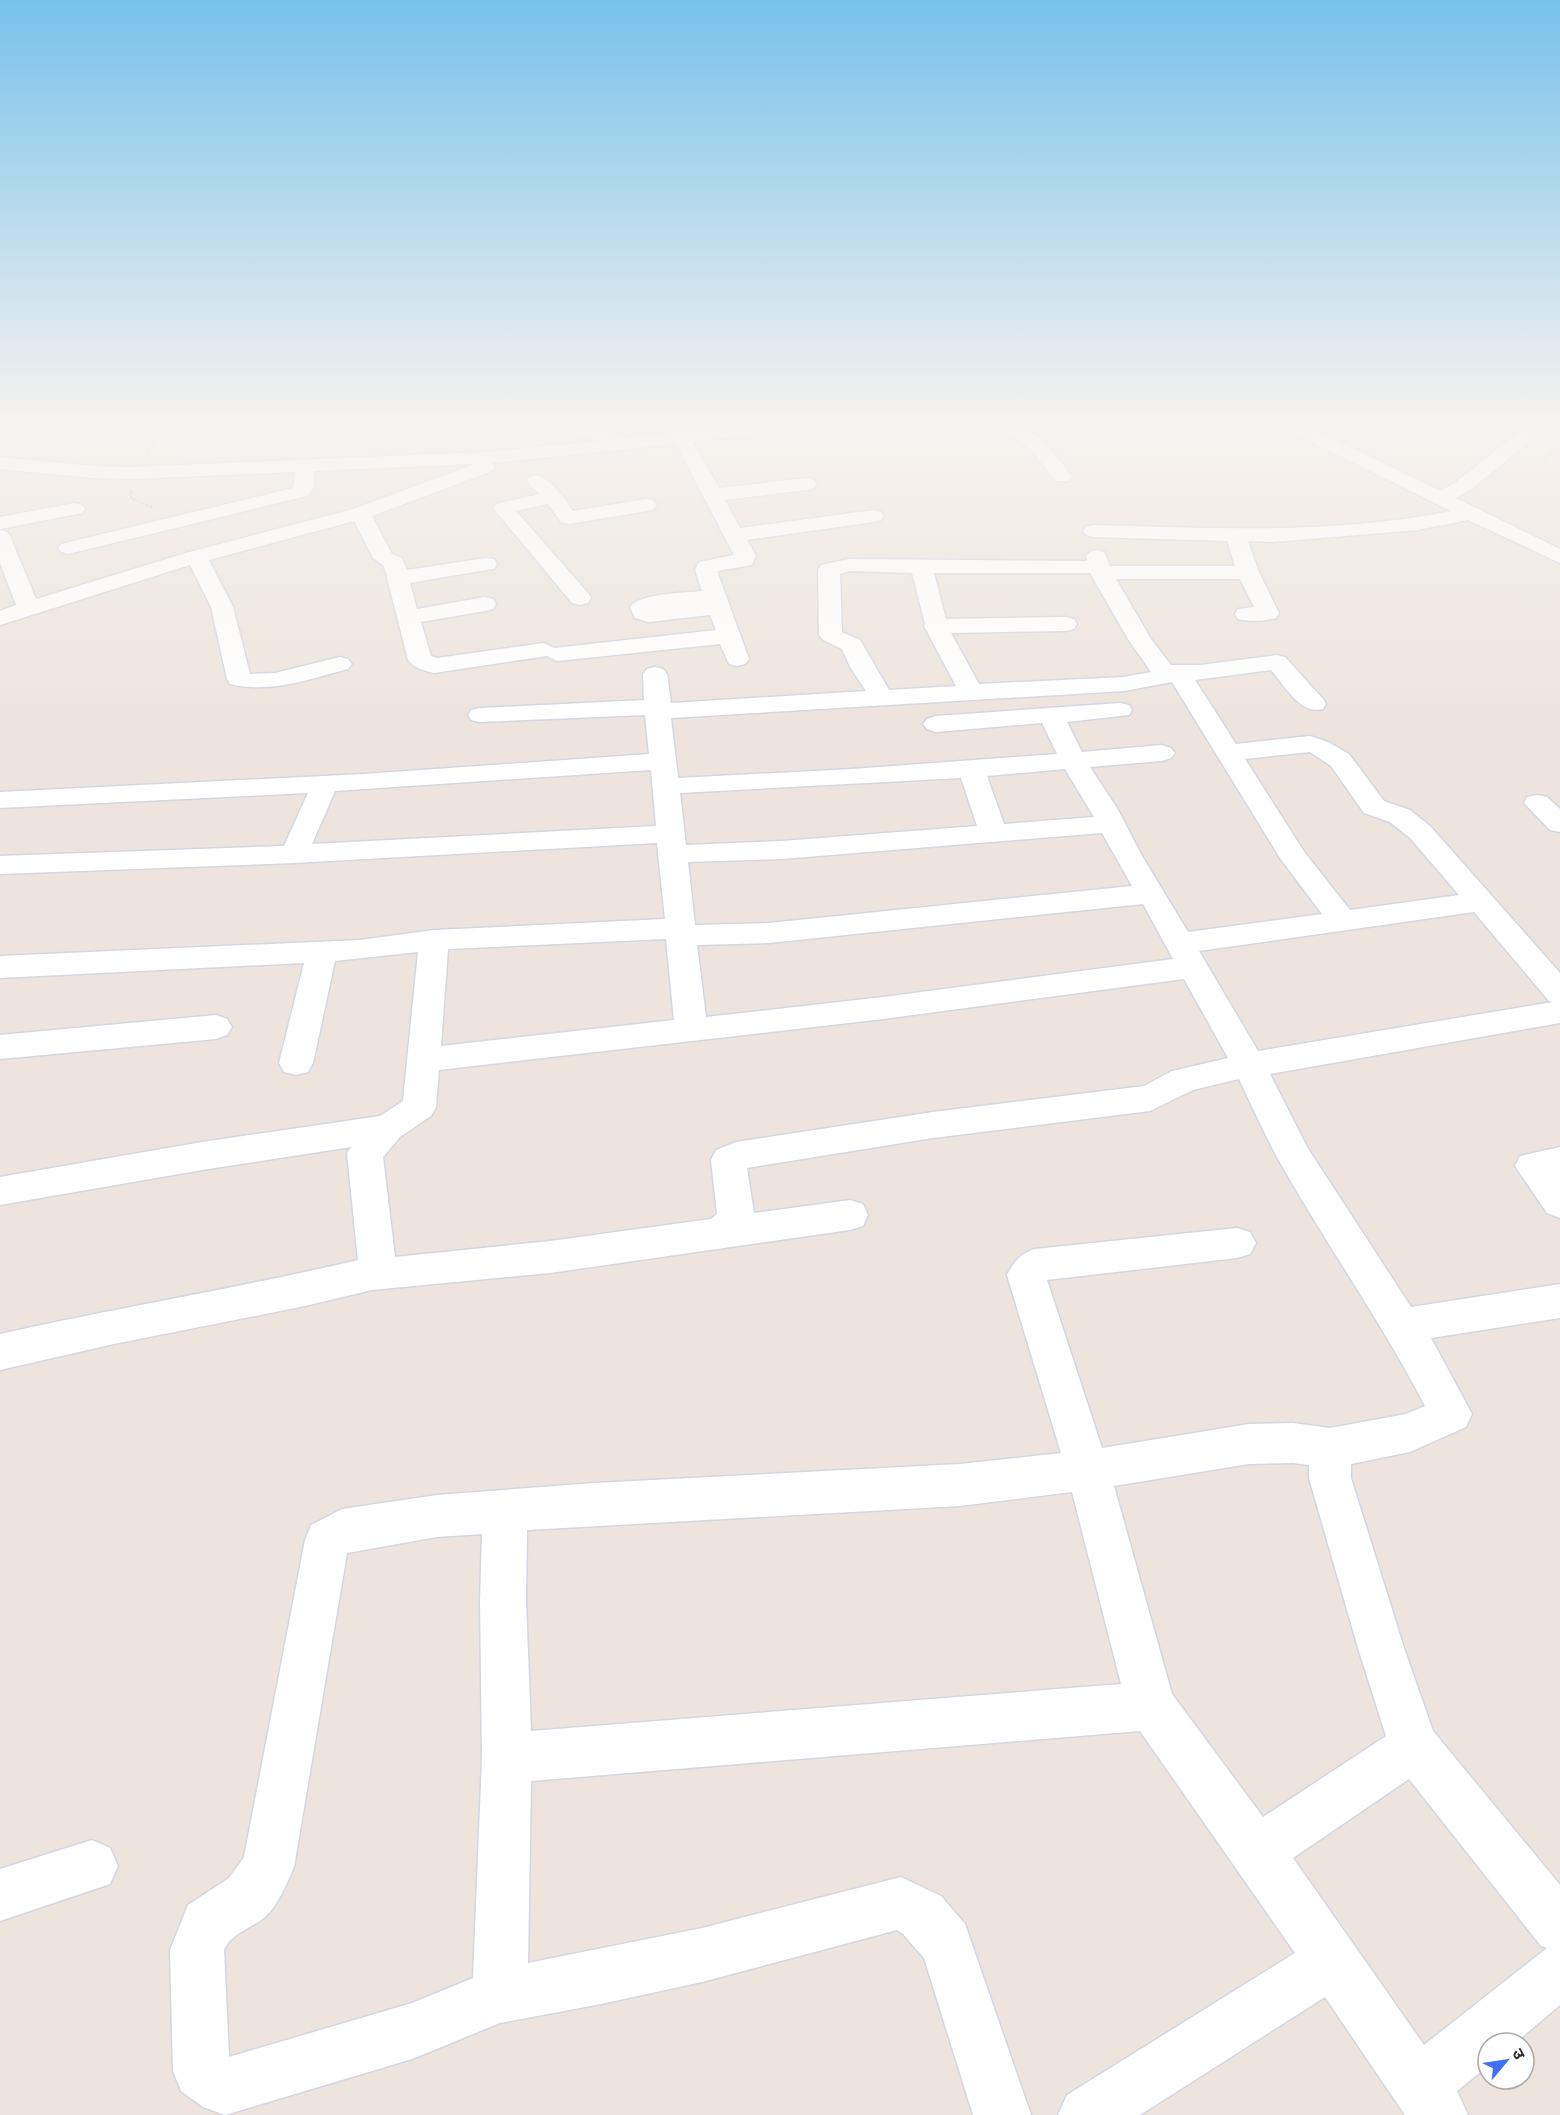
<svg xmlns="http://www.w3.org/2000/svg" width="1560" height="2115" viewBox="0 0 1560 2115" font-family="'PT Sans Narrow','Noto Sans Devanagari',sans-serif">
	<style>
		.lines { fill: none; stroke-linecap: round; stroke-linejoin: round }
		.minor-casing { stroke: #d2d7e3; stroke-width: 3 }
		.path { stroke: #c4c4c4; stroke-width: 2; stroke-dasharray: 3 1.5; stroke-linecap: butt }
		.minor { fill: #fff; fill-rule: evenodd }
	</style>
	<rect width="100%" height="100%" fill="#ede5dd"/>
	<g class="lines">
		<g class="minor-casing">
			<g id="minor">
				<path d="M 526,419 L 556,419 L 622,435 L 624,438 L 787,419 L 835,419 L 832,423 L 826,424 L 693,442 L 719,488 L 807,478 L 814,480 L 817,484 L 814,488 L 807,490 L 725,500 L 740,528 L 874,510 L 881,512 L 884,516 L 881,520 L 874,522 L 747,540 L 756,556 L 752,565 L 717,571 L 749,659 L 745,664 L 737,666 L 729,664 L 720,644 L 557,661 L 547,656 L 434,673 C 425,671 414,668 408,660 L 384,566 L 373,558 L 354,521 L 209,560 L 233,607 L 250,674 L 275,673 L 340,657 L 348,659 L 352,664 L 348,669 C 309,679 271,694 230,684 L 227,679 L 211,607 L 190,565 L 0,625 L 0,611 L 16,605 L 0,563 L 0,530 L 7,532 L 10,536 L 36,599 L 189,552 L 353,509 L 475,464 L 314,471 L 314,488 L 307,496 L 68,554 L 61,552 L 58,548 L 61,544 L 293,488 L 295,472 L 132,479 L 93,478 L 0,469 L 0,457 L 93,466 L 132,467 L 485,452 L 600,441 L 529,423 ZM 676,444 L 734,555 L 699,562 L 695,570 L 702,591 C 685,593 640,593 630,607 L 635,618 L 648,622 L 710,615 L 716,630 L 554,648 L 544,643 L 437,658 L 431,656 L 421,622 L 485,611 L 493,609 L 496,604 L 493,599 L 485,597 L 417,609 L 410,583 L 486,570 L 494,569 L 497,564 L 494,559 L 486,558 L 407,570 L 402,558 L 392,554 L 372,516 L 492,471 L 495,467 L 492,463 Z"/>
				<path d="M 993,419 L 1013,419 L 1047,444 L 1072,477 L 1069,481 L 1055,481 L 1033,452 Z"/>
				<path d="M 1270,419 L 1293,419 L 1440,491 L 1456,482 L 1527,426 L 1526,419 L 1544,419 L 1545,428 L 1542,432 L 1470,490 L 1456,498 L 1560,549 L 1560,563 L 1468,520 L 1418,530 L 1273,542 L 1248,541 L 1259,572 L 1279,613 L 1276,618 C 1264,621 1250,622 1238,619 L 1235,614 L 1238,609 L 1254,607 L 1240,579 L 1116,579 L 1151,639 L 1171,665 L 1200,665 L 1277,655 L 1285,657 L 1323,699 L 1326,704 L 1323,709 C 1300,715 1285,686 1271,670 L 1195,680 L 1236,744 L 1310,736 L 1328,742 L 1349,754 L 1384,801 L 1410,810 L 1430,826 L 1560,973 L 1560,1023 L 1270,1074 L 1307,1147 L 1411,1307 L 1560,1284 L 1560,1318 L 1431,1338 L 1472,1414 L 1466,1427 L 1410,1452 L 1351,1464 L 1351,1478 L 1404,1648 L 1433,1731 L 1560,1885 L 1560,2005 L 1515,2043 L 1488,2043 L 1488,2066 L 1457,2091 L 1468,2115 L 1405,2115 L 1325,1997 L 1140,2115 L 1058,2115 L 1067,2095 L 1295,1953 L 1140,1731 L 531,1781 L 528,1963 L 702,1928 L 901,1877 L 941,1896 L 965,1924 L 1031,2115 L 973,2115 L 924,1958 L 903,1934 L 897,1930 L 702,1982 L 601,2004 L 500,2023 L 412,2059 L 225,2115 L 203,2107 L 181,2091 L 173,2071 L 170,1950 L 188,1905 L 229,1878 L 244,1857 L 305,1540 L 311,1525 L 342,1509 L 437,1495 L 594,1483 L 960,1464 L 1061,1453 L 1007,1275 C 1014,1261 1020,1254 1035,1249 L 1237,1228 L 1250,1232 L 1256,1243 L 1250,1254 L 1237,1258 L 1047,1280 L 1102,1448 L 1249,1424 L 1293,1423 L 1330,1428 L 1406,1414 L 1425,1406 C 1382,1323 1328,1247 1282,1166 C 1266,1138 1253,1108 1239,1079 L 1193,1090 L 1150,1111 L 933,1138 L 747,1168 L 754,1213 L 850,1200 L 863,1204 L 868,1215 L 863,1226 L 850,1230 L 550,1273 L 372,1290 L 305,1306 L 114,1344 L 0,1370 L 0,1334 C 119,1307 239,1288 358,1260 L 347,1153 L 351,1147 L 202,1170 L 0,1205 L 0,1177 L 202,1142 L 380,1116 L 403,1101 L 418,952 L 335,961 L 313,1063 L 308,1072 L 296,1075 L 284,1072 L 279,1063 L 304,963 L 0,978 L 0,956 L 360,940 L 434,930 L 665,919 L 657,843 L 294,863 L 0,874 L 0,856 L 284,846 L 308,793 L 0,808 L 0,792 L 364,774 L 649,754 L 645,715 L 480,722 L 471,720 L 468,715 L 471,710 L 480,708 L 644,700 L 643,674 L 647,669 L 655,667 L 663,669 L 667,674 L 671,703 L 866,691 L 850,667 L 842,649 L 823,640 L 819,635 L 818,570 L 821,565 L 849,559 L 1087,561 L 1086,556 L 1090,552 L 1097,550 L 1104,552 L 1110,566 L 1235,566 L 1227,541 L 1093,537 L 1086,535 L 1083,531 L 1086,527 L 1093,525 C 1212,528 1333,535 1451,511 L 1273,423 ZM 849,571 L 912,573 L 925,624 L 924,626 L 956,686 L 889,690 L 860,640 L 842,632 L 840,574 ZM 934,573 L 1090,573 L 1128,639 L 1151,672 L 1124,677 L 979,684 L 951,633 L 1066,631 L 1074,629 L 1077,624 L 1074,619 L 1066,617 L 946,619 ZM 1172,682 L 1280,858 L 1322,914 L 1188,932 L 1142,856 L 1117,808 L 1090,767 L 1162,761 L 1171,758 L 1175,753 L 1171,748 L 1162,745 L 1082,752 L 1067,722 L 1129,715 L 1132,710 L 1129,705 L 1120,703 L 936,716 L 927,719 L 923,724 L 927,729 L 936,732 L 1042,723 L 1057,754 L 852,769 L 678,778 L 671,718 L 1124,691 ZM 1310,752 L 1331,766 L 1364,813 L 1390,822 L 1410,838 L 1459,895 L 1350,910 L 1305,853 L 1245,759 ZM 1065,769 L 1094,817 L 1004,824 L 987,776 ZM 651,770 L 656,826 L 312,844 L 335,791 ZM 961,778 L 977,826 L 782,841 L 686,845 L 680,793 ZM 1102,833 L 1132,886 L 769,923 L 695,925 L 688,862 L 782,859 ZM 1143,904 L 1173,959 L 883,997 L 706,1017 L 697,945 L 769,943 ZM 1474,912 L 1549,1001 L 1553,1002 L 1258,1051 L 1199,951 ZM 666,939 L 674,1020 L 441,1046 L 448,949 ZM 1184,979 L 1228,1058 L 1172,1071 L 1144,1086 L 933,1112 L 736,1142 L 716,1150 L 711,1160 L 717,1214 L 711,1219 L 550,1241 L 395,1257 L 383,1157 L 400,1137 L 431,1116 L 436,1107 L 439,1070 L 883,1019 ZM 1293,1463 L 1309,1465 L 1309,1478 L 1358,1648 L 1386,1736 L 1263,1817 L 1172,1694 L 1114,1486 L 1249,1464 ZM 1072,1492 L 1121,1684 L 531,1731 L 526,1600 L 527,1530 L 960,1506 ZM 482,1534 L 480,1600 L 482,1758 L 473,1978 L 412,2003 L 229,2057 L 224,1950 C 230,1934 252,1928 265,1917 C 278,1906 287,1883 294,1867 L 347,1553 L 437,1537 ZM 1409,1779 L 1541,1946 L 1547,1948 L 1424,2045 L 1293,1858 Z"/>
				<path d="M 536,475 C 552,479 564,498 573,511 L 647,499 L 654,501 L 657,505 L 654,509 L 647,511 L 568,524 L 561,522 L 548,504 L 516,511 L 588,593 L 591,598 L 588,603 L 580,605 L 572,603 L 493,508 L 496,504 L 539,494 L 526,481 L 529,477 Z"/>
				<path d="M 75,503 L 82,505 L 85,509 L 82,513 L 0,529 L 0,517 Z"/>
				<path d="M 1537,795 L 1547,797 L 1560,809 L 1560,832 L 1550,830 L 1524,803 L 1527,797 Z"/>
				<path d="M 216,1015 L 227,1019 L 232,1027 L 227,1035 L 216,1039 L 0,1059 L 0,1035 Z"/>
				<path d="M 1560,1147 L 1560,1218 L 1547,1213 L 1515,1166 L 1520,1156 Z"/>
				<path d="M 92,1840 L 110,1848 L 118,1866 L 110,1884 L 0,1921 L 0,1869 Z"/>
			</g>
		</g>
		<g class="path">
			<path d="M 407,419 L 409,429 L 421,443"/>
			<path d="M 407,421 L 415,419"/>
			<path d="M 147,454 L 168,419"/>
			<path d="M 1545,459 L 1552,452 L 1560,450"/>
			<path d="M 131,491 L 131,498 L 153,508"/>
		</g>
		<use href="#minor" class="minor"/>
	</g>
	<linearGradient id="sky" x2="0" y2="1"><stop stop-color="#78c2ea"/><stop offset="0.59" stop-color="#f7f3f0"/><stop offset="1" stop-color="#f7f3f0" stop-opacity="0"/></linearGradient>
	<rect width="1560" height="715" fill="url(#sky)"/>
	<g transform="translate(1506 2061) rotate(61)"><circle r="28" fill="#ffffff" stroke="#aaaaaa" stroke-width="1.5"/>
	<path d="M0-4.5L10 22L0 15L-10 22Z" fill="#3f71f8"/>
	<text y="-9" font-size="16" font-weight="bold" text-anchor="middle" fill="#2b2b2b">उ</text>
	</g>
</svg>
